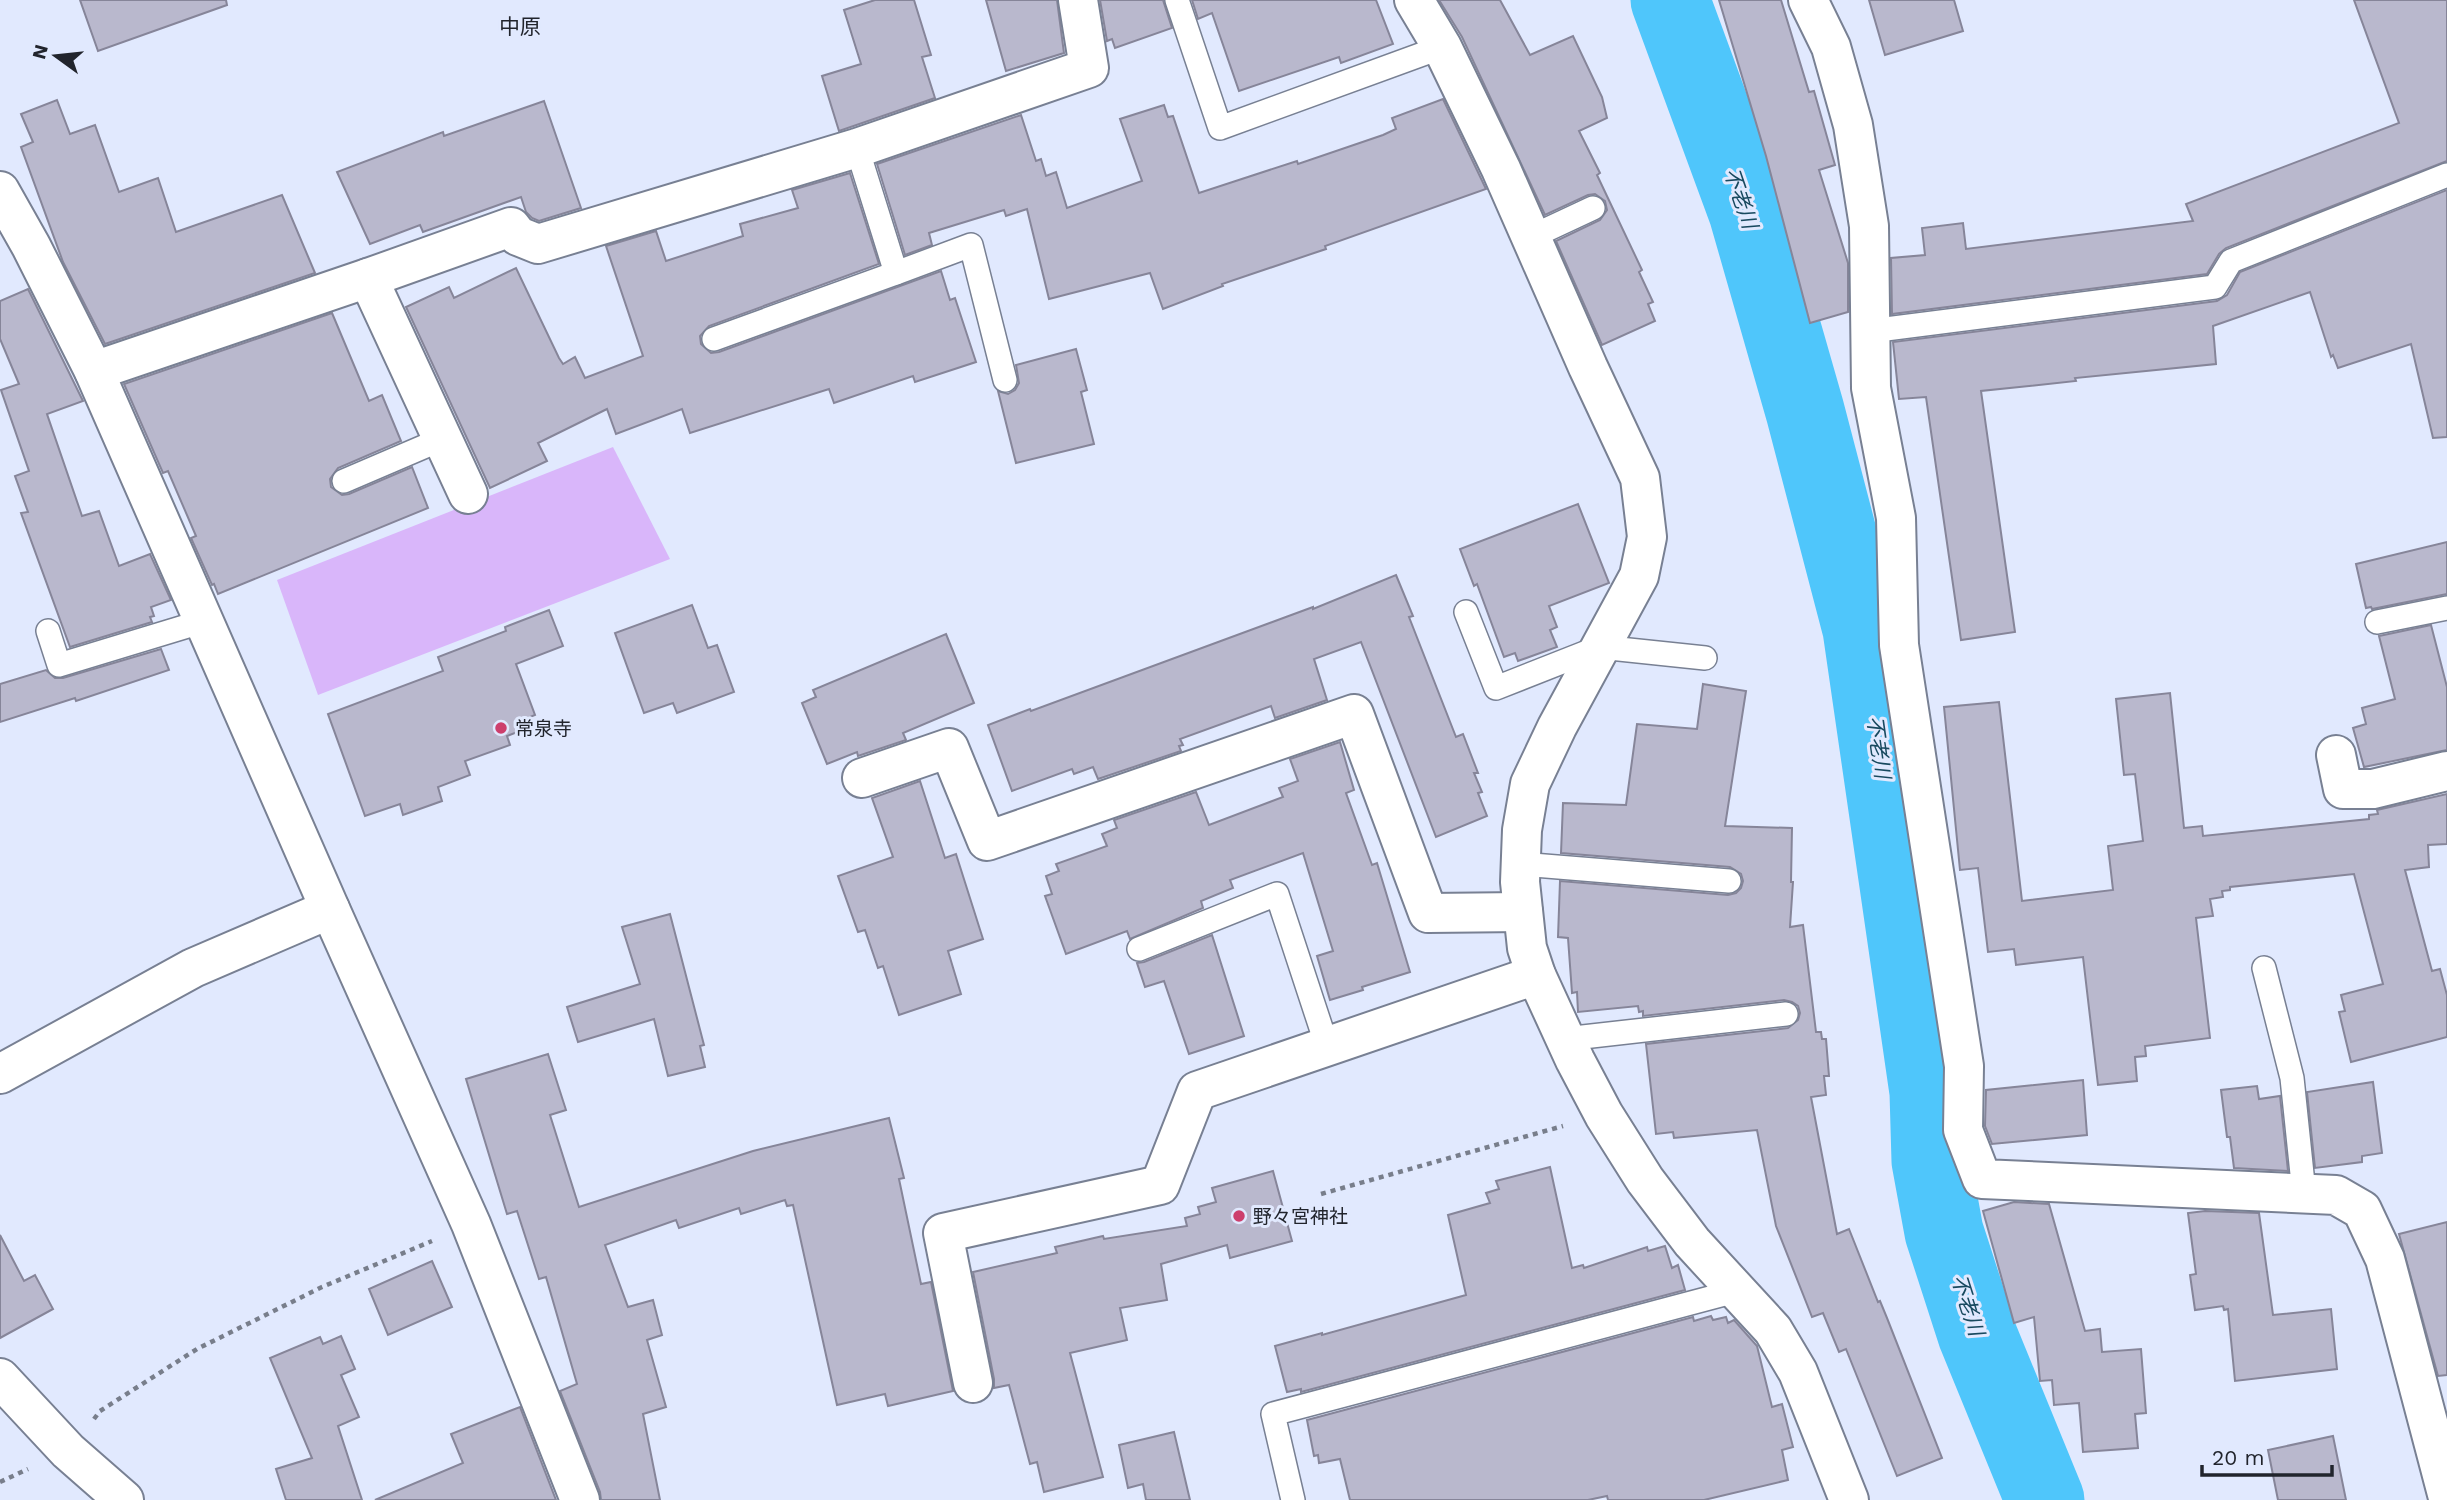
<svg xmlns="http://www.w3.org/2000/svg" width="2447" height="1500" viewBox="0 0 2447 1500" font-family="'Work Sans','Noto Sans JP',sans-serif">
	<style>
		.green { fill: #d9b6fa }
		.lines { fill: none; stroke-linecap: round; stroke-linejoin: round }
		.river { stroke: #4fc6fb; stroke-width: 79 }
		.building { fill: #b9b8cd; stroke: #868599; stroke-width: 2 }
		.service-casing { stroke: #788093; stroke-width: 26 }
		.minor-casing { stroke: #788093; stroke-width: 42 }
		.path { stroke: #787e8b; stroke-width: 4.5; stroke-dasharray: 5 5; stroke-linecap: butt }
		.service { stroke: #fff; stroke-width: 23 }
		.minor { stroke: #fff; stroke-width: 38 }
		.poi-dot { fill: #cd3f6d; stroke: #e1e9fe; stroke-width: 2.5 }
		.labels { text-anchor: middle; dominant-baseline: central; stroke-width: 6; stroke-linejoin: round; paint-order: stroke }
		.poi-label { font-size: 19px; fill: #21242c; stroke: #e1e9fe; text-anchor: start }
		.neighbourhood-label { font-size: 21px; fill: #21242c; stroke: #e1e9fe }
		.water-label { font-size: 21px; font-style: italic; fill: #18495f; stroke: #e1e9fe }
	</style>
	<rect width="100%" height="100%" fill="#e1e9fe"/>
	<path class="green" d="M 613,447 L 670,559 L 318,695 L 277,580 Z"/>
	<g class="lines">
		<path class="river" d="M 1670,0 L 1748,212 L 1805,411 L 1862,629 L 1929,1092 L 1931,1161 L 1944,1232 L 1977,1334 L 2045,1500"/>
	</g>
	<g class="building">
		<path d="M 80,0 L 226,0 L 227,5 L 98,51 Z"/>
		<path d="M 875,0 L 914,0 L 931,55 L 922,57 L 935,98 L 839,131 L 822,76 L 861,64 L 844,10 Z"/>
		<path d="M 986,0 L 1057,0 L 1064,53 L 1006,71 Z"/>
		<path d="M 1100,0 L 1163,0 L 1172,28 L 1115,48 L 1112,39 L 1107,41 Z"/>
		<path d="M 1192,0 L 1376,0 L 1393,44 L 1341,63 L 1339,57 L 1239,91 L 1212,13 L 1198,19 Z"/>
		<path d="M 1439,0 L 1500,0 L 1530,55 L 1573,36 L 1602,97 L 1607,118 L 1579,131 L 1600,173 L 1597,175 L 1642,270 L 1639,272 L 1653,302 L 1648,304 L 1655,321 L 1602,345 L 1556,241 L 1600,220 L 1607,210 L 1605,201 L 1595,194 L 1588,195 L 1545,215 L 1462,37 Z"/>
		<path d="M 1719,0 L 1781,0 L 1809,92 L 1814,91 L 1835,165 L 1819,170 L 1848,263 L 1848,312 L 1810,323 L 1766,156 Z"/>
		<path d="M 1869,0 L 1954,0 L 1963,31 L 1885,55 Z"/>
		<path d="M 2354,0 L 2447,0 L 2447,161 L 2226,248 L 2219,254 L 2207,274 L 1892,314 L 1891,258 L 1925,255 L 1922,228 L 1963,223 L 1966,249 L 2193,221 L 2186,204 L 2399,123 Z"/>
		<path d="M 1443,99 L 1486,189 L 1325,246 L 1326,249 L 1222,284 L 1223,286 L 1163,309 L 1150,273 L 1049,299 L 1027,209 L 1006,216 L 1004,210 L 929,233 L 932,245 L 905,255 L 877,164 L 1021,115 L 1036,161 L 1041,159 L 1046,176 L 1056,172 L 1067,208 L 1142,181 L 1120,119 L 1164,105 L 1168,117 L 1173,116 L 1199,193 L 1297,161 L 1298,164 L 1383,135 L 1396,129 L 1392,118 Z"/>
		<path d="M 57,100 L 70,134 L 95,125 L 119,192 L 158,178 L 176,232 L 282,195 L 315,273 L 105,344 L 63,262 L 21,147 L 33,142 L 21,114 Z"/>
		<path d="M 544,101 L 581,208 L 539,221 L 532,218 L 526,212 L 521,197 L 423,232 L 420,225 L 370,244 L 337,172 L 443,132 L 444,136 Z"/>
		<path d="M 850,173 L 879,264 L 709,326 L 700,336 L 701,344 L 711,353 L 719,352 L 941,271 L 950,300 L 955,298 L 976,362 L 915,382 L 913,376 L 834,403 L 829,389 L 690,433 L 682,409 L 616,434 L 607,409 L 538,443 L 547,461 L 490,488 L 406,307 L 449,287 L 454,298 L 516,268 L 559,358 L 563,364 L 575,357 L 585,378 L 643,356 L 606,246 L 656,231 L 666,261 L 743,236 L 740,224 L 798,208 L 792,190 Z"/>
		<path d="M 2447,190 L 2447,437 L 2433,438 L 2411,344 L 2338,368 L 2333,355 L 2331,357 L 2310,292 L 2213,326 L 2216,364 L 2075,378 L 2076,381 L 1981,391 L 2015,632 L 1961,640 L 1926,397 L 1899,399 L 1893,342 L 2217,301 L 2227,295 L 2240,272 Z"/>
		<path d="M 28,289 L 83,401 L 47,414 L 82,516 L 99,511 L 119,566 L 150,554 L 171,600 L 151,607 L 154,616 L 150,617 L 152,622 L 70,647 L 21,513 L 28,512 L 15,476 L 29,471 L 1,390 L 19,384 L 0,339 L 0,301 Z"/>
		<path d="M 332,313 L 369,401 L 382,395 L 401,441 L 338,468 L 330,479 L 331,487 L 342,495 L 349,494 L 412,467 L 428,508 L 218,594 L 214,584 L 212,585 L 191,538 L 196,536 L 168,471 L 163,473 L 124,384 Z"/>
		<path d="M 1076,349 L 1087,390 L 1081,392 L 1094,444 L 1016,463 L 998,391 L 1008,394 L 1015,390 L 1019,383 L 1016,365 Z"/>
		<path d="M 1578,504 L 1609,583 L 1549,606 L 1557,627 L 1550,630 L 1557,647 L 1518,661 L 1515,653 L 1504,657 L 1477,584 L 1474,586 L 1460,549 Z"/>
		<path d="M 2447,542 L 2447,594 L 2372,609 L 2371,607 L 2366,608 L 2356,564 Z"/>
		<path d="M 1396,575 L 1413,616 L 1409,617 L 1456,737 L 1463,734 L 1478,773 L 1474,773 L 1482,792 L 1478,793 L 1487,816 L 1436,837 L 1361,642 L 1314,659 L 1327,700 L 1275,718 L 1271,706 L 1180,739 L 1183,745 L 1179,746 L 1181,751 L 1098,779 L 1093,767 L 1074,774 L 1072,769 L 1012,791 L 988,725 L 1030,709 L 1031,711 L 1313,607 L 1313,609 Z"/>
		<path d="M 692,605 L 708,648 L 717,645 L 734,692 L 677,713 L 673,703 L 644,713 L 615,633 Z"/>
		<path d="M 549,610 L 563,646 L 516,664 L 535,715 L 525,719 L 528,728 L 507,736 L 510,745 L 465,761 L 470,775 L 438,787 L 442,801 L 403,815 L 400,804 L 365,816 L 328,714 L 443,671 L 438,657 L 506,631 L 505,627 Z"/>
		<path d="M 2431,625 L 2447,687 L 2447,750 L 2364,767 L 2353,728 L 2366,724 L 2362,708 L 2395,699 L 2379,636 Z"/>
		<path d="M 946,634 L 974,703 L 903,733 L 906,740 L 858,756 L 857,752 L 827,764 L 802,703 L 816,697 L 813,690 Z"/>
		<path d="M 161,649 L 169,670 L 76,701 L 75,698 L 0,722 L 0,684 L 46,670 L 55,678 L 63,678 Z"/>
		<path d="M 1703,684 L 1746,691 L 1725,826 L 1792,828 L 1791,882 L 1793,882 L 1790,927 L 1803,925 L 1816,1032 L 1821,1032 L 1822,1039 L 1826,1039 L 1829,1076 L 1824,1076 L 1826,1095 L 1811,1097 L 1837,1234 L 1849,1229 L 1878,1302 L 1880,1301 L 1887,1318 L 1942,1458 L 1897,1476 L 1846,1349 L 1839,1352 L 1823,1313 L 1812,1317 L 1776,1226 L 1757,1130 L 1674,1138 L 1673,1132 L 1656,1134 L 1646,1044 L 1788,1028 L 1798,1020 L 1800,1013 L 1798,1006 L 1792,1002 L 1784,1000 L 1643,1016 L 1643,1011 L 1639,1012 L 1638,1006 L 1578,1012 L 1577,992 L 1572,993 L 1568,938 L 1558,937 L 1560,881 L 1728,895 L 1736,893 L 1741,888 L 1743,881 L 1741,874 L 1730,867 L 1561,853 L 1563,803 L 1626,805 L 1637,724 L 1697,729 Z"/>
		<path d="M 2170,693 L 2184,828 L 2202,826 L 2203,836 L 2369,819 L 2369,815 L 2378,814 L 2377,810 L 2447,794 L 2447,844 L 2428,845 L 2429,867 L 2405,870 L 2432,971 L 2440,969 L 2447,995 L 2447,1037 L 2351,1062 L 2339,1012 L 2345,1011 L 2341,995 L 2383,984 L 2354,874 L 2230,887 L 2230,890 L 2222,891 L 2223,897 L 2210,899 L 2213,916 L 2196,918 L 2210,1038 L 2145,1046 L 2146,1056 L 2135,1057 L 2137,1081 L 2098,1085 L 2083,957 L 2016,965 L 2014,949 L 1988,952 L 1978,868 L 1960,870 L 1944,707 L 1999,702 L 2022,901 L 2113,890 L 2108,846 L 2143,841 L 2135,774 L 2124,775 L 2116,699 Z"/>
		<path d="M 1340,742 L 1354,790 L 1346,793 L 1372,865 L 1377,863 L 1410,972 L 1362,987 L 1363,990 L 1330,1000 L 1317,956 L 1333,951 L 1303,853 L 1230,880 L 1233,888 L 1201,901 L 1203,908 L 1130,939 L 1127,931 L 1066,954 L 1045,896 L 1052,894 L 1046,876 L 1059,871 L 1056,864 L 1107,846 L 1102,834 L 1117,828 L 1114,820 L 1196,792 L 1209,825 L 1283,797 L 1279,788 L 1298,781 L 1290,759 Z"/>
		<path d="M 920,781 L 945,858 L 956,854 L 983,939 L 948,951 L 961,994 L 899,1015 L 883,966 L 878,968 L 865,930 L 858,932 L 838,876 L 893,857 L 872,798 Z"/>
		<path d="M 670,914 L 704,1045 L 700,1046 L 705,1067 L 668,1076 L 654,1019 L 578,1042 L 567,1007 L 640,984 L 622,927 Z"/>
		<path d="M 1212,935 L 1244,1036 L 1189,1054 L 1164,981 L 1145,987 L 1137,963 L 1144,962 Z"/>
		<path d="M 548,1054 L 566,1110 L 550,1115 L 579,1207 L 753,1151 L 889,1118 L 904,1178 L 899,1179 L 921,1284 L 931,1282 L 953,1391 L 888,1406 L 885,1394 L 837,1405 L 793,1205 L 787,1206 L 785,1200 L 741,1214 L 739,1208 L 679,1228 L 676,1220 L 605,1245 L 628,1307 L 653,1300 L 662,1335 L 647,1340 L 666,1407 L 643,1414 L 660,1500 L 601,1500 L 600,1492 L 560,1391 L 577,1384 L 546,1277 L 539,1279 L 517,1211 L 507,1214 L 466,1079 Z"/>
		<path d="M 2083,1080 L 2087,1135 L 1992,1144 L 1985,1126 L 1986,1090 Z"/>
		<path d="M 2373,1082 L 2382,1153 L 2362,1156 L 2362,1162 L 2315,1168 L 2307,1092 Z"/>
		<path d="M 2257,1086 L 2259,1099 L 2280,1096 L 2288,1171 L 2234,1168 L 2230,1137 L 2227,1137 L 2221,1090 Z"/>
		<path d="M 1550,1167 L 1572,1268 L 1583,1265 L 1584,1268 L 1647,1247 L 1648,1251 L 1665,1246 L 1672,1268 L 1678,1265 L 1685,1290 L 1301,1392 L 1301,1389 L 1287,1392 L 1275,1346 L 1322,1333 L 1322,1335 L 1466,1295 L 1448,1215 L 1490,1203 L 1486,1193 L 1499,1189 L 1496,1181 Z"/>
		<path d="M 1273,1171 L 1292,1241 L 1230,1258 L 1227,1245 L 1161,1264 L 1167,1300 L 1120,1308 L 1127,1340 L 1070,1353 L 1103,1477 L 1044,1492 L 1037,1462 L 1030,1464 L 1009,1385 L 994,1388 L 994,1379 L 973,1272 L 1057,1253 L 1055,1247 L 1103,1236 L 1104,1239 L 1187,1226 L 1185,1218 L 1200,1214 L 1198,1207 L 1216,1202 L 1212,1188 Z"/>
		<path d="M 2014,1202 L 2049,1204 L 2085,1331 L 2100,1329 L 2102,1352 L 2141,1349 L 2146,1413 L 2135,1414 L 2138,1448 L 2083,1452 L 2079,1403 L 2054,1405 L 2052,1380 L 2040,1381 L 2034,1317 L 2014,1323 L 1983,1211 Z"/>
		<path d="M 2205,1211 L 2259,1213 L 2273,1315 L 2331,1309 L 2337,1369 L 2235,1381 L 2228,1309 L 2224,1310 L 2223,1306 L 2195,1310 L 2190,1275 L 2196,1274 L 2188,1213 Z"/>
		<path d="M 2447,1222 L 2447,1375 L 2438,1376 L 2399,1234 Z"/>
		<path d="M 0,1235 L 24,1281 L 35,1275 L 53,1309 L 0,1338 Z"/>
		<path d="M 432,1261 L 452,1307 L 388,1335 L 369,1289 Z"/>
		<path d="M 1711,1316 L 1713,1320 L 1726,1317 L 1728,1323 L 1734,1320 L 1757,1346 L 1772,1407 L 1782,1404 L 1793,1447 L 1782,1450 L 1788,1480 L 1704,1500 L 1608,1500 L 1607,1496 L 1588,1500 L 1350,1500 L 1340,1459 L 1319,1463 L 1318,1455 L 1314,1456 L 1307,1420 L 1693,1317 L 1694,1321 Z"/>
		<path d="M 341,1336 L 355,1369 L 341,1375 L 359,1417 L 338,1426 L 362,1500 L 286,1500 L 276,1469 L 312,1458 L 270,1358 L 320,1337 L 323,1344 Z"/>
		<path d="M 520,1407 L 556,1500 L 375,1500 L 463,1463 L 451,1434 Z"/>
		<path d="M 1174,1432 L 1190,1500 L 1146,1500 L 1143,1484 L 1128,1488 L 1119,1445 Z"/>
		<path d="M 2333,1436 L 2346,1500 L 2278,1500 L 2268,1450 Z"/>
	</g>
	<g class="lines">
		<g class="service-casing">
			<g id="service">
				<path d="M 1177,0 L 1220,128 L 1442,47"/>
				<path d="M 1531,237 L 1593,208"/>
				<path d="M 896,273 L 971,245 L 1005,380"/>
				<path d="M 1870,331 L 2215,287 L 2231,261 L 2447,175"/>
				<path d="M 714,339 L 896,273 L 857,148"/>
				<path d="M 344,481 L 442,439"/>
				<path d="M 1466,612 L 1496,688 L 1600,647 L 1705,658"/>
				<path d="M 2377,622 L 2447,608"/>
				<path d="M 48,631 L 59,665 L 204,621"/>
				<path d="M 1521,864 L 1729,881"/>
				<path d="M 1139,949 L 1277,894 L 1327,1046"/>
				<path d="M 2264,968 L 2292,1078 L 2304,1193"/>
				<path d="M 1565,1039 L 1786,1014"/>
				<path d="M 1293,1500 L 1273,1414 L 1736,1291"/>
			</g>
		</g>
		<g class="minor-casing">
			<g id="minor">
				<path d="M 1414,0 L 1442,47 L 1501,169 L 1588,367 L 1640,478 L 1647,537 L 1639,576 L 1557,727 L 1530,784 L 1522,830 L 1520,882 L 1527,948 L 1536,975 L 1575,1060 L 1604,1115 L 1645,1180 L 1692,1242 L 1773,1330 L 1798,1372 L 1849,1500"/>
				<path d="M 1808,0 L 1831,47 L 1853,125 L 1869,226 L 1871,388 L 1896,518 L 1899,645 L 1964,1066 L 1963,1130 L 1982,1179 L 2336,1195 L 2362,1210 L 2385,1259 L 2447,1494"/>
				<path d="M 0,191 L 31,246 L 94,371 L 330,909 L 471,1224 L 580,1500"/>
				<path d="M 368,278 L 468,494"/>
				<path d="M 94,371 L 368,278 L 511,227 L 518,236 L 538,244 L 857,148 L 1089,68 L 1078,0"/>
				<path d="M 2336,755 L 2343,789 L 2373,789 L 2447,771"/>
				<path d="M 862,778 L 949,748 L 987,841 L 1354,714 L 1428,913 L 1523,912"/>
				<path d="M 0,1074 L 193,968 L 330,909"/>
				<path d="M 0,1378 L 68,1451 L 124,1500"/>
				<path d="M 973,1383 L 943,1233 L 1160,1185 L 1197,1091 L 1536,975"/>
			</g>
		</g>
		<g class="path">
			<path d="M 1321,1194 L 1563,1126"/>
			<path d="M 94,1419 L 100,1411 L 197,1349 L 322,1287 L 432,1241"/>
			<path d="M 0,1482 L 28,1469"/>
		</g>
		<use href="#service" class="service"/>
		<use href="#minor" class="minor"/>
	</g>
	<g class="poi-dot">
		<circle cx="501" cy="728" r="7"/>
		<circle cx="1239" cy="1216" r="7"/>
	</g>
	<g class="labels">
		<g class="poi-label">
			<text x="515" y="728">常泉寺</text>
			<text x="1253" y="1216">野々宮神社</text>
		</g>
		<g class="neighbourhood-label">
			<text x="520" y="26">中原</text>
		</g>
		<g class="water-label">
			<text transform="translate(1741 198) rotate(71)">不老川</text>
			<text transform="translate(1879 747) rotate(82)">不老川</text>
			<text transform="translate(1968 1305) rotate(72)">不老川</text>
		</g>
	</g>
	<g transform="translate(56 56) rotate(285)" stroke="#e1e9fe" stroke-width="5" paint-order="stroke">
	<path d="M0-5L12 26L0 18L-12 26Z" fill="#21242c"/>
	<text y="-10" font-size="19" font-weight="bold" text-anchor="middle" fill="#21242c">N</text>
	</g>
	<path d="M2202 1465v10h130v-10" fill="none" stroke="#21242c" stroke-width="3.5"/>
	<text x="2212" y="1465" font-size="21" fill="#21242c" stroke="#e1e9fe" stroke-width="5" paint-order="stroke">20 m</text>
</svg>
